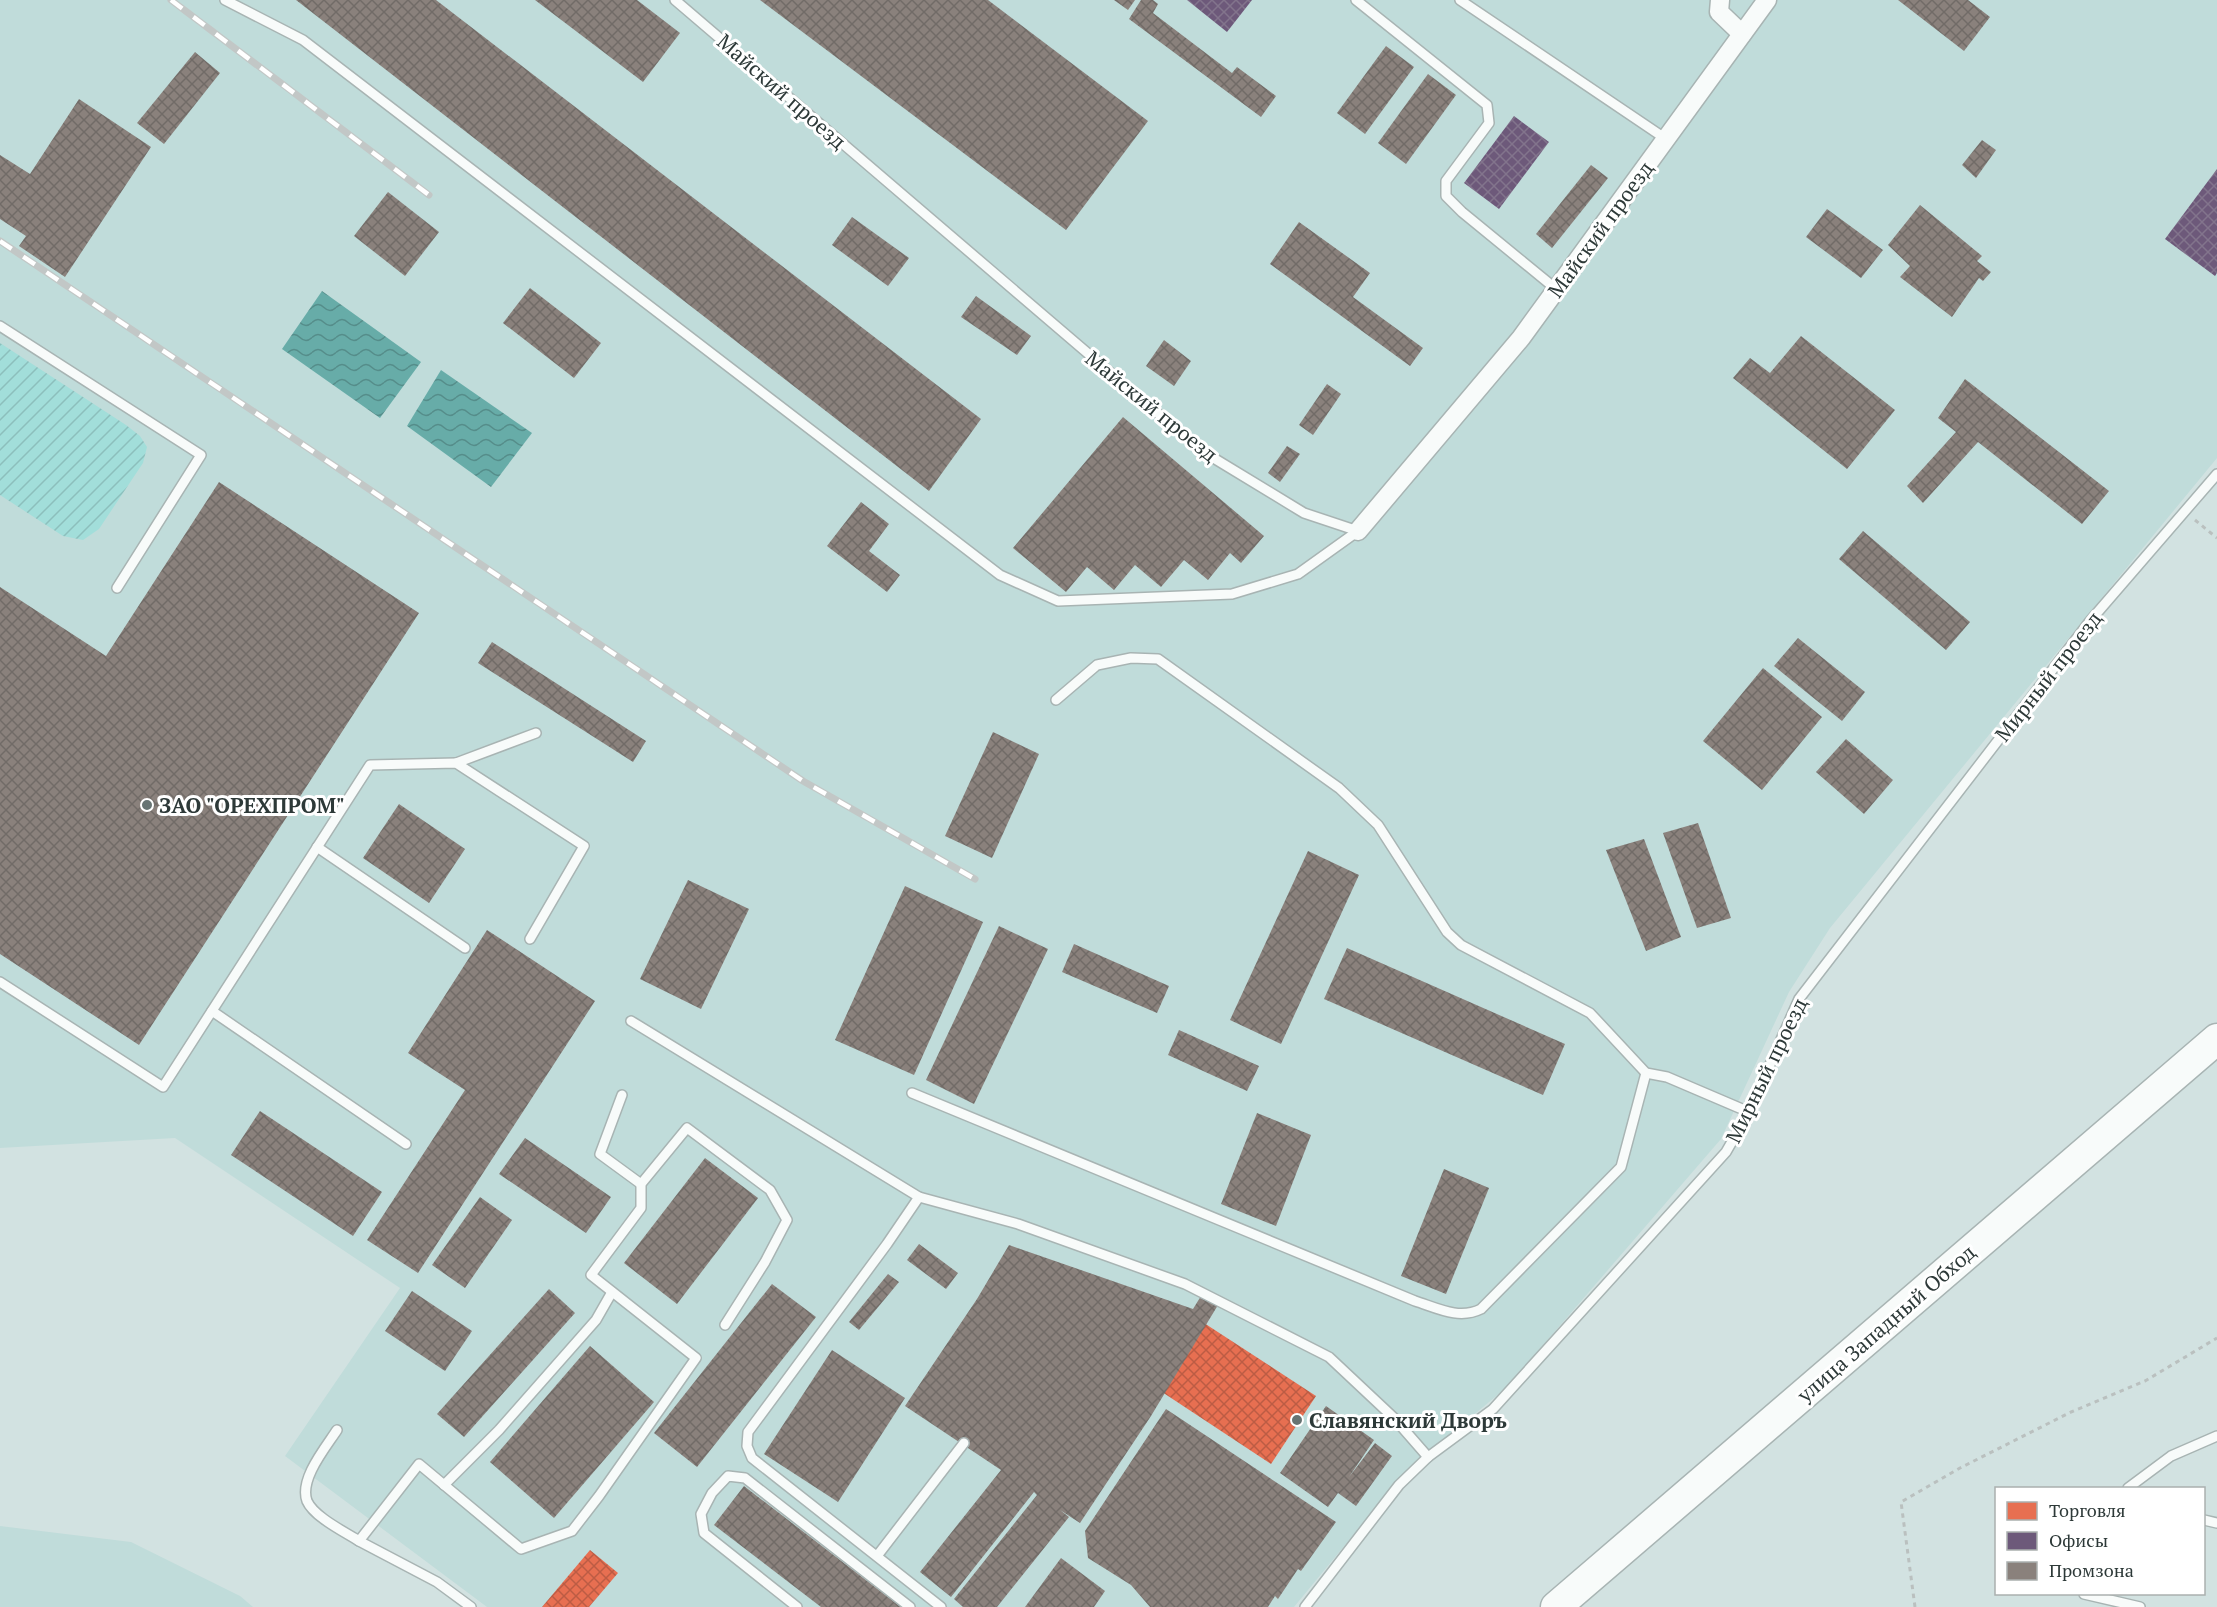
<svg xmlns="http://www.w3.org/2000/svg" width="2217" height="1607" viewBox="0 0 2217 1607" font-family="'PT Serif',serif">
	<style>
		.built { fill: #c0dcda }
		.garden { fill: url(#garden-furrows) }
		.water { fill: url(#water-waves) }
		.shops { fill: url(#shops-cross-hatch) }
		.offices { fill: url(#offices-cross-hatch) }
		.industry { fill: url(#industry-cross-hatch) }
		.lines { fill: none; stroke-linecap: round; stroke-linejoin: round }
		.service-casing { stroke: #a8b4b3; stroke-width: 12 }
		.minor-casing { stroke: #a8b4b3; stroke-width: 21 }
		.trunk-casing { stroke: #a8b4b3; stroke-width: 33 }
		.path { stroke: #bac0bf; stroke-width: 3; stroke-dasharray: 4.5 4.5; stroke-linecap: butt }
		.service { stroke: #f8fbfa; stroke-width: 9 }
		.minor { stroke: #f8fbfa; stroke-width: 18 }
		.trunk { stroke: #f8fbfa; stroke-width: 30 }
		.rail-casing { stroke: #c2c7c6; stroke-width: 7 }
		.rail { stroke: #fff; stroke-width: 4.5; stroke-dasharray: 14; stroke-linecap: butt }
		.poi-dot { fill: #677473; stroke: #fff; stroke-width: 2 }
		.labels { text-anchor: middle; dominant-baseline: central; stroke-width: 6; stroke-linejoin: round; paint-order: stroke }
		.street-label { font-size: 21px; fill: #2d3938; stroke: #fff }
		.poi-label { font-size: 21px; font-weight: bold; fill: #2d3938; stroke: #fff; text-anchor: start }
	</style>
	<defs>
		<pattern id="garden-furrows" width="10" height="10" patternUnits="userSpaceOnUse" patternTransform="scale(1.5)"><rect width="10" height="10" fill="#a2deda"/><path d="M-1 1l2-2M0 10L10 0M9 11l2-2" fill="none" stroke="#8cbfbc"/></pattern>
		<pattern id="water-waves" width="16" height="10" patternUnits="userSpaceOnUse" patternTransform="scale(1.5)"><rect width="16" height="10" fill="#67aca8"/><path d="M0 5q4-4 8 0t8 0" fill="none" stroke="#558d8a"/></pattern>
		<pattern id="shops-cross-hatch" width="8" height="8" patternUnits="userSpaceOnUse" patternTransform="scale(1.5)"><rect width="8" height="8" fill="#e76f51"/><path d="M0 0l8 8M0 8l8-8" fill="none" stroke="#bc5c44"/></pattern>
		<pattern id="offices-cross-hatch" width="8" height="8" patternUnits="userSpaceOnUse" patternTransform="scale(1.5)"><rect width="8" height="8" fill="#6d597a"/><path d="M0 0l8 8M0 8l8-8" fill="none" stroke="#82748c"/></pattern>
		<pattern id="industry-cross-hatch" width="8" height="8" patternUnits="userSpaceOnUse" patternTransform="scale(1.5)"><rect width="8" height="8" fill="#8a817c"/><path d="M0 0l8 8M0 8l8-8" fill="none" stroke="#716b67"/></pattern>
	</defs>
	<rect width="100%" height="100%" fill="#d2e2e1"/>
	<g class="built">
		<path d="M 0,0 L 2217,0 L 2217,458 L 1830,928 L 1789,992 L 1721,1139 L 1506,1388 L 1406,1471 L 1294,1607 L 487,1607 L 285,1456 L 400,1288 L 175,1138 L 0,1148 Z"/>
		<path d="M 0,1526 L 131,1542 L 240,1596 L 253,1607 L 0,1607 Z"/>
	</g>
	<path class="garden" d="M 0,343 L 126,425 L 140,436 L 147,447 L 143,463 L 99,529 L 83,540 L 63,536 L 0,495 Z"/>
	<g class="water">
		<path d="M 322,291 L 421,362 L 380,418 L 282,349 Z"/>
		<path d="M 441,370 L 532,433 L 491,487 L 407,426 Z"/>
	</g>
	<g class="shops">
		<path d="M 1204,1323 L 1316,1396 L 1271,1464 L 1159,1390 Z"/>
		<path d="M 590,1550 L 618,1573 L 589,1607 L 542,1607 Z"/>
	</g>
	<g class="offices">
		<path d="M 1187,0 L 1252,0 L 1227,32 Z"/>
		<path d="M 1514,116 L 1549,142 L 1499,209 L 1464,183 Z"/>
		<path d="M 2217,169 L 2217,273 L 2215,276 L 2165,239 Z"/>
	</g>
	<g class="industry">
		<path d="M 296,0 L 436,0 L 981,419 L 929,491 Z"/>
		<path d="M 535,0 L 637,0 L 680,33 L 643,82 Z"/>
		<path d="M 760,0 L 988,0 L 1148,121 L 1066,230 Z"/>
		<path d="M 1114,0 L 1135,0 L 1128,10 Z"/>
		<path d="M 1141,0 L 1153,0 L 1158,4 L 1153,13 L 1232,73 L 1237,67 L 1276,96 L 1261,117 L 1129,19 Z"/>
		<path d="M 1898,0 L 1968,0 L 1990,17 L 1964,51 Z"/>
		<path d="M 1386,46 L 1414,67 L 1365,134 L 1337,113 Z"/>
		<path d="M 195,52 L 220,73 L 164,144 L 137,123 Z"/>
		<path d="M 1428,74 L 1456,95 L 1406,164 L 1378,143 Z"/>
		<path d="M 79,99 L 151,147 L 65,277 L 19,246 L 26,236 L 0,219 L 0,155 L 30,174 Z"/>
		<path d="M 1982,140 L 1996,150 L 1976,178 L 1962,165 Z"/>
		<path d="M 1591,165 L 1608,178 L 1552,248 L 1536,234 Z"/>
		<path d="M 388,192 L 439,232 L 405,276 L 354,236 Z"/>
		<path d="M 1920,205 L 1982,256 L 1977,261 L 1991,272 L 1983,281 L 1979,278 L 1952,317 L 1900,277 L 1910,266 L 1888,245 Z"/>
		<path d="M 1827,209 L 1883,250 L 1861,278 L 1806,237 Z"/>
		<path d="M 852,217 L 909,258 L 888,286 L 832,245 Z"/>
		<path d="M 1299,222 L 1370,273 L 1353,297 L 1423,348 L 1410,366 L 1270,264 Z"/>
		<path d="M 530,288 L 601,343 L 574,378 L 503,323 Z"/>
		<path d="M 976,296 L 1031,336 L 1017,355 L 961,317 Z"/>
		<path d="M 1801,336 L 1895,410 L 1847,469 L 1733,378 L 1750,358 L 1770,373 Z"/>
		<path d="M 1164,340 L 1191,361 L 1174,386 L 1146,366 Z"/>
		<path d="M 1965,379 L 2109,491 L 2082,524 L 1978,442 L 1923,503 L 1907,486 L 1956,432 L 1938,418 Z"/>
		<path d="M 1327,384 L 1341,394 L 1313,435 L 1299,425 Z"/>
		<path d="M 1123,417 L 1264,536 L 1241,563 L 1230,553 L 1208,580 L 1184,560 L 1161,587 L 1135,565 L 1114,590 L 1087,567 L 1066,592 L 1013,548 Z"/>
		<path d="M 1287,446 L 1300,454 L 1280,482 L 1268,473 Z"/>
		<path d="M 219,482 L 419,613 L 139,1045 L 0,954 L 0,587 L 106,656 Z"/>
		<path d="M 861,502 L 889,524 L 869,551 L 900,575 L 887,592 L 827,546 Z"/>
		<path d="M 1863,531 L 1970,622 L 1946,650 L 1839,559 Z"/>
		<path d="M 1798,638 L 1865,692 L 1842,721 L 1774,666 Z"/>
		<path d="M 492,642 L 646,741 L 633,762 L 478,663 Z"/>
		<path d="M 1763,668 L 1822,717 L 1762,790 L 1703,741 Z"/>
		<path d="M 993,732 L 1039,754 L 992,858 L 945,836 Z"/>
		<path d="M 1846,739 L 1893,780 L 1864,814 L 1816,772 Z"/>
		<path d="M 399,804 L 465,849 L 429,903 L 363,858 Z"/>
		<path d="M 1698,823 L 1731,918 L 1697,928 L 1663,833 Z"/>
		<path d="M 1644,839 L 1681,937 L 1646,951 L 1606,850 Z"/>
		<path d="M 1308,851 L 1359,875 L 1281,1044 L 1230,1020 Z"/>
		<path d="M 688,880 L 749,909 L 701,1009 L 640,979 Z"/>
		<path d="M 905,886 L 983,922 L 914,1075 L 835,1040 Z"/>
		<path d="M 999,926 L 1048,949 L 974,1104 L 926,1080 Z"/>
		<path d="M 487,930 L 595,1001 L 418,1273 L 367,1240 L 465,1090 L 408,1053 Z"/>
		<path d="M 1074,944 L 1169,986 L 1157,1013 L 1062,972 Z"/>
		<path d="M 1347,948 L 1565,1044 L 1543,1095 L 1324,999 Z"/>
		<path d="M 1179,1030 L 1259,1066 L 1247,1091 L 1168,1055 Z"/>
		<path d="M 260,1111 L 382,1192 L 353,1236 L 231,1155 Z"/>
		<path d="M 1257,1113 L 1311,1135 L 1276,1226 L 1221,1204 Z"/>
		<path d="M 525,1138 L 611,1197 L 586,1233 L 499,1174 Z"/>
		<path d="M 705,1158 L 758,1198 L 677,1304 L 624,1263 Z"/>
		<path d="M 1444,1169 L 1489,1188 L 1446,1294 L 1401,1276 Z"/>
		<path d="M 480,1197 L 512,1220 L 465,1288 L 432,1265 Z"/>
		<path d="M 919,1244 L 958,1273 L 946,1289 L 907,1260 Z"/>
		<path d="M 1009,1245 L 1193,1309 L 1201,1296 L 1218,1305 L 1151,1416 L 1080,1523 L 1060,1510 L 1069,1517 L 997,1607 L 963,1607 L 954,1599 L 1037,1495 L 1034,1492 L 951,1597 L 920,1572 L 1001,1470 L 905,1406 L 977,1299 Z"/>
		<path d="M 888,1274 L 899,1282 L 859,1330 L 849,1322 Z"/>
		<path d="M 772,1284 L 816,1317 L 697,1467 L 654,1433 Z"/>
		<path d="M 549,1289 L 575,1313 L 464,1437 L 437,1414 Z"/>
		<path d="M 412,1291 L 472,1331 L 445,1371 L 385,1331 Z"/>
		<path d="M 590,1346 L 654,1402 L 554,1518 L 490,1462 Z"/>
		<path d="M 832,1350 L 905,1398 L 838,1502 L 764,1454 Z"/>
		<path d="M 1326,1406 L 1374,1440 L 1349,1477 L 1375,1443 L 1392,1456 L 1356,1506 L 1338,1493 L 1328,1507 L 1280,1473 Z"/>
		<path d="M 1166,1409 L 1336,1522 L 1301,1571 L 1298,1569 L 1278,1599 L 1275,1596 L 1268,1607 L 1150,1607 L 1131,1585 L 1088,1558 L 1085,1531 Z"/>
		<path d="M 744,1486 L 901,1607 L 821,1607 L 714,1525 Z"/>
		<path d="M 1061,1558 L 1105,1591 L 1094,1607 L 1025,1607 Z"/>
	</g>
	<g class="lines">
		<g class="service-casing">
			<g id="service">
				<path d="M 225,0 L 303,40 L 1000,575 L 1058,601 L 1232,594 L 1298,574 L 1358,531"/>
				<path d="M 675,0 L 1202,451 L 1304,513 L 1358,531"/>
				<path d="M 1356,0 L 1487,105 L 1489,123 L 1446,181 L 1446,196 L 1462,212 L 1556,289"/>
				<path d="M 1460,0 L 1666,139"/>
				<path d="M 0,326 L 201,455 L 117,588"/>
				<path d="M 1056,700 L 1097,665 L 1131,658 L 1158,659 L 1339,788 L 1378,825 L 1447,932 L 1461,945 L 1590,1013 L 1646,1073 L 1667,1077 L 1749,1112"/>
				<path d="M 456,763 L 536,733"/>
				<path d="M 317,847 L 465,948"/>
				<path d="M 0,982 L 163,1087 L 370,765 L 456,763 L 584,846 L 530,939"/>
				<path d="M 212,1011 L 406,1144"/>
				<path d="M 631,1021 L 919,1197 L 1018,1224 L 1185,1284 L 1329,1357 L 1394,1418 L 1428,1457"/>
				<path d="M 912,1093 L 1415,1301 C 1437,1308 1459,1320 1481,1309 L 1621,1167 L 1646,1073"/>
				<path d="M 622,1095 L 600,1154 L 641,1184"/>
				<path d="M 919,1197 L 887,1244 L 748,1432 L 747,1446 L 752,1458 L 941,1607"/>
				<path d="M 337,1430 C 326,1447 299,1479 307,1501 C 314,1517 345,1532 359,1541"/>
				<path d="M 444,1485 L 499,1430 L 596,1320 L 612,1292"/>
				<path d="M 2128,1488 L 2171,1456 L 2217,1436"/>
				<path d="M 2204,1520 L 2217,1523"/>
				<path d="M 877,1556 L 964,1443"/>
				<path d="M 2084,1594 L 2140,1607"/>
				<path d="M 471,1607 L 437,1582 L 359,1541 L 419,1464 L 521,1549 L 572,1531 L 599,1496 L 696,1358 L 591,1275 L 641,1208 L 641,1184 L 687,1128 L 770,1190 L 787,1220 L 765,1262 L 725,1325"/>
				<path d="M 797,1607 L 704,1533 L 701,1514 L 712,1493 L 728,1476 L 745,1478 L 910,1607"/>
				<path d="M 1305,1607 L 1399,1485 L 1428,1457 L 1493,1409 L 1726,1152 L 1749,1112 L 1799,999 L 2090,621 L 2217,474"/>
			</g>
		</g>
		<g class="minor-casing">
			<g id="minor">
				<path d="M 1720,0 L 1719,12 L 1742,34"/>
				<path d="M 1358,531 L 1521,338 L 1767,0"/>
			</g>
		</g>
		<g class="trunk-casing">
			<path id="trunk" d="M 1556,1607 L 2217,1039"/>
		</g>
		<g class="path">
			<path d="M 2195,520 L 2217,538"/>
			<path d="M 1915,1607 L 1901,1502 L 1960,1468 L 2071,1412 L 2145,1381 L 2217,1338"/>
		</g>
		<use href="#service" class="service"/>
		<use href="#minor" class="minor"/>
		<use href="#trunk" class="trunk"/>
		<g class="rail-casing">
			<g id="rail">
				<path d="M 171,0 L 429,195"/>
				<path d="M 0,241 L 803,781 L 975,879"/>
			</g>
		</g>
		<use href="#rail" class="rail"/>
	</g>
	<g class="poi-dot">
		<circle cx="147" cy="805" r="6"/>
		<circle cx="1297" cy="1420" r="6"/>
	</g>
	<g class="labels">
		<g class="street-label">
			<text transform="translate(782 91) rotate(41)">Майский проезд</text>
			<text transform="translate(1600 229) rotate(-54)">Майский проезд</text>
			<text transform="translate(1152 406) rotate(39)">Майский проезд</text>
			<text transform="translate(2048 676) rotate(-52)">Мирный проезд</text>
			<text transform="translate(1766 1070) rotate(-64)">Мирный проезд</text>
			<text transform="translate(1886 1323) rotate(-41)">улица Западный Обход</text>
		</g>
		<g class="poi-label">
			<text x="159" y="805">ЗАО "ОРЕХПРОМ"</text>
			<text x="1309" y="1420">Cлавянский Дворъ</text>
		</g>
	</g>
	<rect x="1995" y="1487" width="210" height="108" fill="#ffffff" stroke="#abb0af" stroke-width="1.5"/>
	<rect x="2007" y="1502" width="30" height="18" fill="#e76f51" stroke="#abb0af" stroke-width="1.5"/>
	<text x="2049" y="1517" font-size="18" fill="#2d3938">Торговля</text>
	<rect x="2007" y="1532" width="30" height="18" fill="#6d597a" stroke="#abb0af" stroke-width="1.5"/>
	<text x="2049" y="1547" font-size="18" fill="#2d3938">Офисы</text>
	<rect x="2007" y="1562" width="30" height="18" fill="#8a817c" stroke="#abb0af" stroke-width="1.5"/>
	<text x="2049" y="1577" font-size="18" fill="#2d3938">Промзона</text>
</svg>
